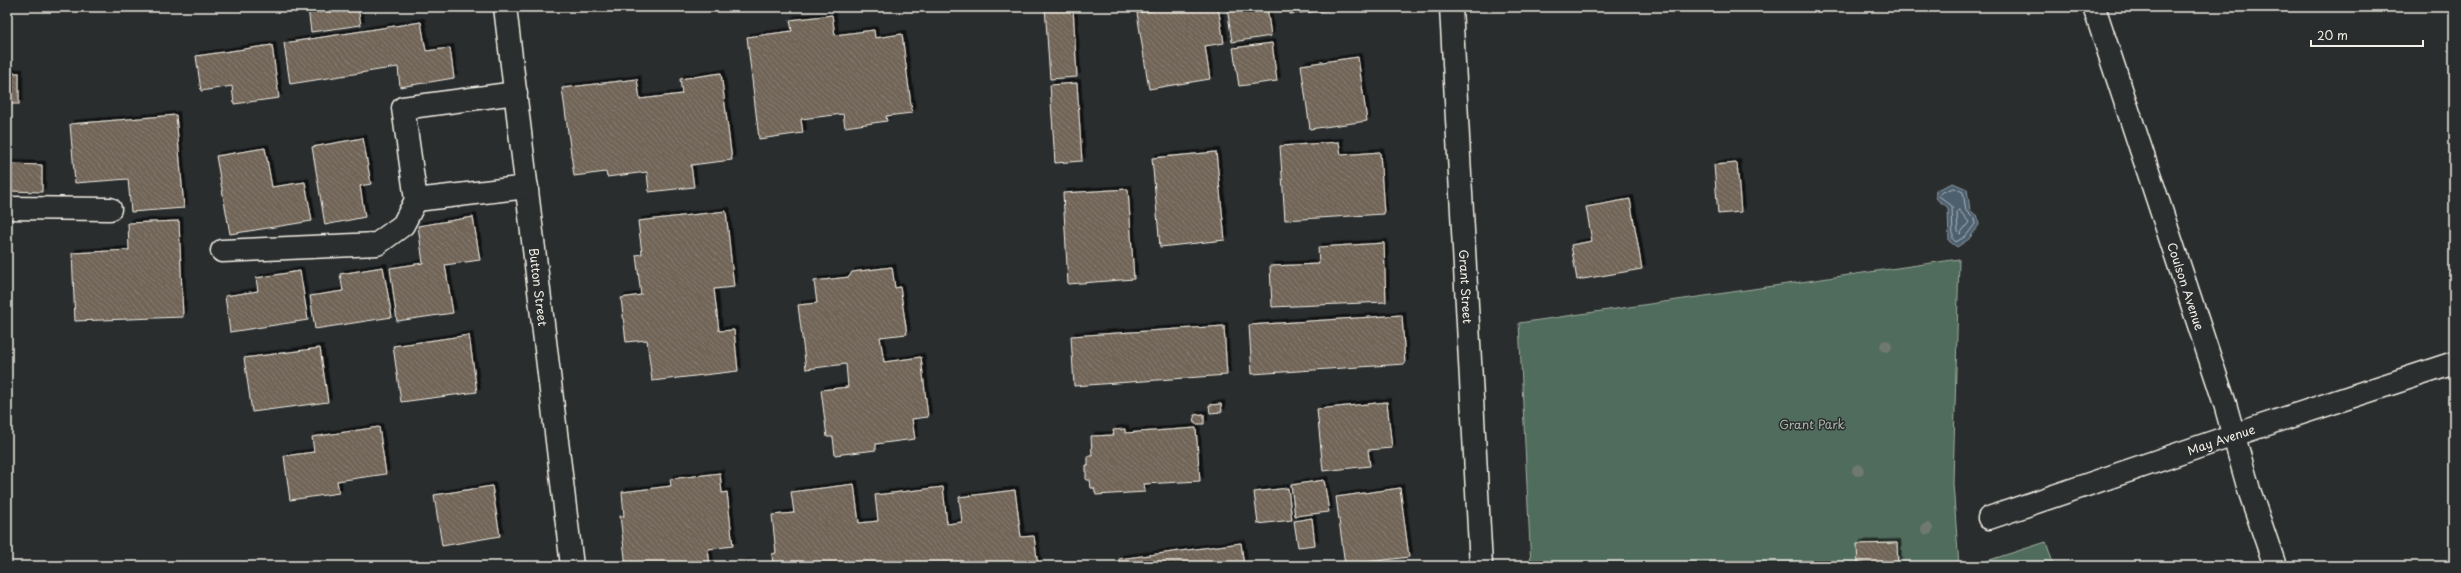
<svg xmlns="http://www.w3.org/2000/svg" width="2461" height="573" viewBox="0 0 2461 573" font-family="'Playpen Sans',sans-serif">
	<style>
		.green { fill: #506c5c; stroke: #a2aea2 }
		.water { fill: #4d6070; stroke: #909aa0 }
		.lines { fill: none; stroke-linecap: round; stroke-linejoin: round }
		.shore { stroke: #b1b7b8; stroke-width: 1 }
		.building { fill: url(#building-back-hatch); stroke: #f4f1e8; filter: url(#shadow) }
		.minor-casing { stroke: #f4f1e8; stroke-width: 25 }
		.minor { stroke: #2a2d2e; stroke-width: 22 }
		.tree { fill: #707872 }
		.labels { text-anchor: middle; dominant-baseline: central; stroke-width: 3; stroke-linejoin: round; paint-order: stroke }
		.street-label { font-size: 12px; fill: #f4f1e8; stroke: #2a2d2e }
		.park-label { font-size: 12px; fill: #aab5a9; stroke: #2a2d2e }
	</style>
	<defs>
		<pattern id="building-back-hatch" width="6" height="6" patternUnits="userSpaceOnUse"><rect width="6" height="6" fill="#716558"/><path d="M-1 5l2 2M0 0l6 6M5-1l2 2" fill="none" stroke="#867c70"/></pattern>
		<filter id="shadow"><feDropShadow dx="3.5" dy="-3.5" stdDeviation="0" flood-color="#0009"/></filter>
	</defs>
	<rect width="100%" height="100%" fill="#2a2d2e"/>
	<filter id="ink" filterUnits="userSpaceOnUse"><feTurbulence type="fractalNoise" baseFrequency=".025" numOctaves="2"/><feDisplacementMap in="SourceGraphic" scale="8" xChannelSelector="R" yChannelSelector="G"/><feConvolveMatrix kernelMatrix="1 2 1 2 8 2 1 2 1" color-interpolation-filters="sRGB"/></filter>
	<g filter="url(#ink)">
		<g class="green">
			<path d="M 1959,259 L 1953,483 L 1959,566 L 1531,566 L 1519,323 Z"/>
			<path d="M 2046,542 L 2054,566 L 1971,566 Z"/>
		</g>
		<path class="water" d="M 1953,183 L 1967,189 L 1970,210 L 1978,217 L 1979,225 L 1969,239 L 1957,247 L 1949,241 L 1948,208 C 1941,200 1934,203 1936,190 Z"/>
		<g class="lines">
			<g class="shore">
				<path d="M 1954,188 L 1963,192 L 1966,211 L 1974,219 L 1975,224 L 1966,236 L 1956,242 L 1953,239 L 1952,206 L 1939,196 L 1941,193 Z"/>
				<path d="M 1959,210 L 1969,222 L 1960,234 L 1958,232 L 1957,212 Z"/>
			</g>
		</g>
		<g class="building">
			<path d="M 316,7 L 358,7 L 361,25 L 311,32 L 308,8 Z"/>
			<path d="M 1045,7 L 1073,7 L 1077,77 L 1050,79 Z"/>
			<path d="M 1172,7 L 1218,7 L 1224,43 L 1205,46 L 1210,79 L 1149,89 L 1137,13 Z"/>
			<path d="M 1227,7 L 1267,7 L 1271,36 L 1232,42 Z"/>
			<path d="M 1289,7 L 1360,7 L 1290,14 Z"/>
			<path d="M 832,15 L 835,35 L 874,30 L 875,38 L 902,34 L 912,113 L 886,116 L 887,121 L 845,127 L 843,114 L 801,119 L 803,133 L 759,139 L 747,37 L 792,31 L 790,20 Z"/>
			<path d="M 421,22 L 426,51 L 450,48 L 454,78 L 400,87 L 398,67 L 290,84 L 284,43 Z"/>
			<path d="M 1272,43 L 1277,81 L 1239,86 L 1233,48 Z"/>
			<path d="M 272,45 L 279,98 L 234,104 L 232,86 L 201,91 L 196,56 Z"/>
			<path d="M 1358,57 L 1367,121 L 1310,129 L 1301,65 Z"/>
			<rect x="7" y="73" width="12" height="31"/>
			<path d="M 721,73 L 732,160 L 691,165 L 694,187 L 649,192 L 647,172 L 607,177 L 606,172 L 574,176 L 562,88 L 637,79 L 640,99 L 682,94 L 680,79 Z"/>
			<path d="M 1077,83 L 1082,161 L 1055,163 L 1050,85 Z"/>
			<path d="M 176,115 L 184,208 L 131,212 L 128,179 L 75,183 L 70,124 Z"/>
			<path d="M 363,138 L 371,184 L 360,186 L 365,217 L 325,225 L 312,147 Z"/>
			<path d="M 1339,142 L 1341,155 L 1380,152 L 1384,214 L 1285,220 L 1280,146 Z"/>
			<path d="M 265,148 L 272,187 L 305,182 L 312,221 L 230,234 L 216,156 Z"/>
			<path d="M 1216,152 L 1225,240 L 1160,247 L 1152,158 Z"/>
			<path d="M 1737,163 L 1741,212 L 1718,214 L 1714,165 Z"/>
			<path d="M 9,164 L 42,165 L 42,192 L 9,191 Z"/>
			<path d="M 1128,189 L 1134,279 L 1068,284 L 1063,193 Z"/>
			<path d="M 1630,199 L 1642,269 L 1577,280 L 1571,245 L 1592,241 L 1586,207 Z"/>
			<path d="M 726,211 L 734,287 L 714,289 L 719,331 L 734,330 L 738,371 L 652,381 L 647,340 L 626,342 L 621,298 L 641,295 L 636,255 L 642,254 L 638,221 Z"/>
			<path d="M 473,217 L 480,260 L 445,265 L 453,313 L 397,321 L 390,268 L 423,263 L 418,226 Z"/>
			<path d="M 179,221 L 183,317 L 75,321 L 72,253 L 129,250 L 128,223 Z"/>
			<path d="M 1384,243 L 1386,302 L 1272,307 L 1270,266 L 1319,264 L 1318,247 Z"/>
			<path d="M 383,267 L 392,317 L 315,329 L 310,296 L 343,291 L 340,274 Z"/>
			<path d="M 892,267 L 895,288 L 900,287 L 907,334 L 880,337 L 884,362 L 921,357 L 928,417 L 912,419 L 915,439 L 876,444 L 876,450 L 835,455 L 833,437 L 827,437 L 821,390 L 848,387 L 846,364 L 806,369 L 798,305 L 817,303 L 814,281 L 849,277 L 852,272 Z"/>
			<path d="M 300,271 L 308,320 L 230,332 L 225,296 L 258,291 L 256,278 Z"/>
			<path d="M 1402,315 L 1405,364 L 1252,374 L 1249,325 Z"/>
			<path d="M 1224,326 L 1227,375 L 1074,386 L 1071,336 Z"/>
			<path d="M 469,335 L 477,392 L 401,402 L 393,346 Z"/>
			<path d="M 320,348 L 328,402 L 252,412 L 244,358 Z"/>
			<path d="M 1387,402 L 1392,448 L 1368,450 L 1370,466 L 1323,471 L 1317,409 Z"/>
			<path d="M 1221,404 L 1222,412 L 1210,413 L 1209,405 Z"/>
			<path d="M 1204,414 L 1204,424 L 1195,424 L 1194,415 Z"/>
			<path d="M 379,427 L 386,474 L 337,481 L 339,493 L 290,500 L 284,456 L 314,452 L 312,437 Z"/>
			<path d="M 1196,428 L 1200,481 L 1144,484 L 1145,492 L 1096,495 L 1094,488 L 1091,488 L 1090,480 L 1086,480 L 1086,465 L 1088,466 L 1088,456 L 1092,456 L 1091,436 L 1114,435 L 1113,430 L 1125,429 L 1125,433 Z"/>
			<path d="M 720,473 L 722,493 L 727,492 L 733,546 L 708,549 L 710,566 L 626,566 L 620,516 L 624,516 L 622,492 L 671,486 L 670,479 Z"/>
			<path d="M 1324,480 L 1329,512 L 1295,516 L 1291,485 Z"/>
			<path d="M 854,484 L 859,523 L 878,521 L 875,495 L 943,487 L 947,524 L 962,522 L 959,497 L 1015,490 L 1021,537 L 1034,536 L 1038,566 L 773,566 L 772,554 L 776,553 L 772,515 L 794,513 L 791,492 Z"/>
			<path d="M 492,486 L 500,536 L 442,546 L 434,495 Z"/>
			<path d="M 1288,488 L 1292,520 L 1258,524 L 1254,492 Z"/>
			<path d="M 1400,488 L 1409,557 L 1345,565 L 1336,497 Z"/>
			<path d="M 1312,518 L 1315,545 L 1298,547 L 1294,521 Z"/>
			<path d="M 1241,543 L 1244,566 L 1120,566 L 1119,559 Z"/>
			<path d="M 1897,543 L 1898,566 L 1858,566 L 1857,544 Z"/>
			<path d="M 748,563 L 748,566 L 724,566 Z"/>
		</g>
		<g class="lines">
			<g class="minor-casing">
				<g id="minor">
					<path id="s1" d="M 505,7 L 572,566"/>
					<path id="s2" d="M 1451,7 L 1481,566"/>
					<path id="s3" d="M 2094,7 L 2225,404 L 2249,490 L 2275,566"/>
					<path d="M 416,200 L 527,187"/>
					<path d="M 7,208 L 110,209"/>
					<path d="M 222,251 L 377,244 L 403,225 L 416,200 L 403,108 L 516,93"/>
					<path id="s4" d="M 1989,518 L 2234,435 L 2454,363"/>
				</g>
			</g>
			<use href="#minor" class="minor"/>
		</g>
		<g class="tree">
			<circle cx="1886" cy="346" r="6"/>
			<circle cx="1858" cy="470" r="6"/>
			<circle cx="1927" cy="529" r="6"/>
		</g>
	</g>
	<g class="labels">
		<g class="street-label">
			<text stroke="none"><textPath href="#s1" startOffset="282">Button Street</textPath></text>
			<text stroke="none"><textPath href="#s2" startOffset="280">Grant Street</textPath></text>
			<text stroke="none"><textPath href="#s3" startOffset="294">Coulson Avenue</textPath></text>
			<text stroke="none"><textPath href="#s4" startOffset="245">May Avenue</textPath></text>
		</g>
		<g class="park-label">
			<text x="1812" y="424">Grant Park</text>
		</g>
	</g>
	<rect width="2461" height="573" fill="none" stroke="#2a2d2e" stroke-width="24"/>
	<rect x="12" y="12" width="2437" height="549" fill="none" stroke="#f4f1e8" stroke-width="1.5" filter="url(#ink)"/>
	<path d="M2311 40v6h112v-6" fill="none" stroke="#f4f1e8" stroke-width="2"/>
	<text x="2317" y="40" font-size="12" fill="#f4f1e8" stroke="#2a2d2e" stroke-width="3" paint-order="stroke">20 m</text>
</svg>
